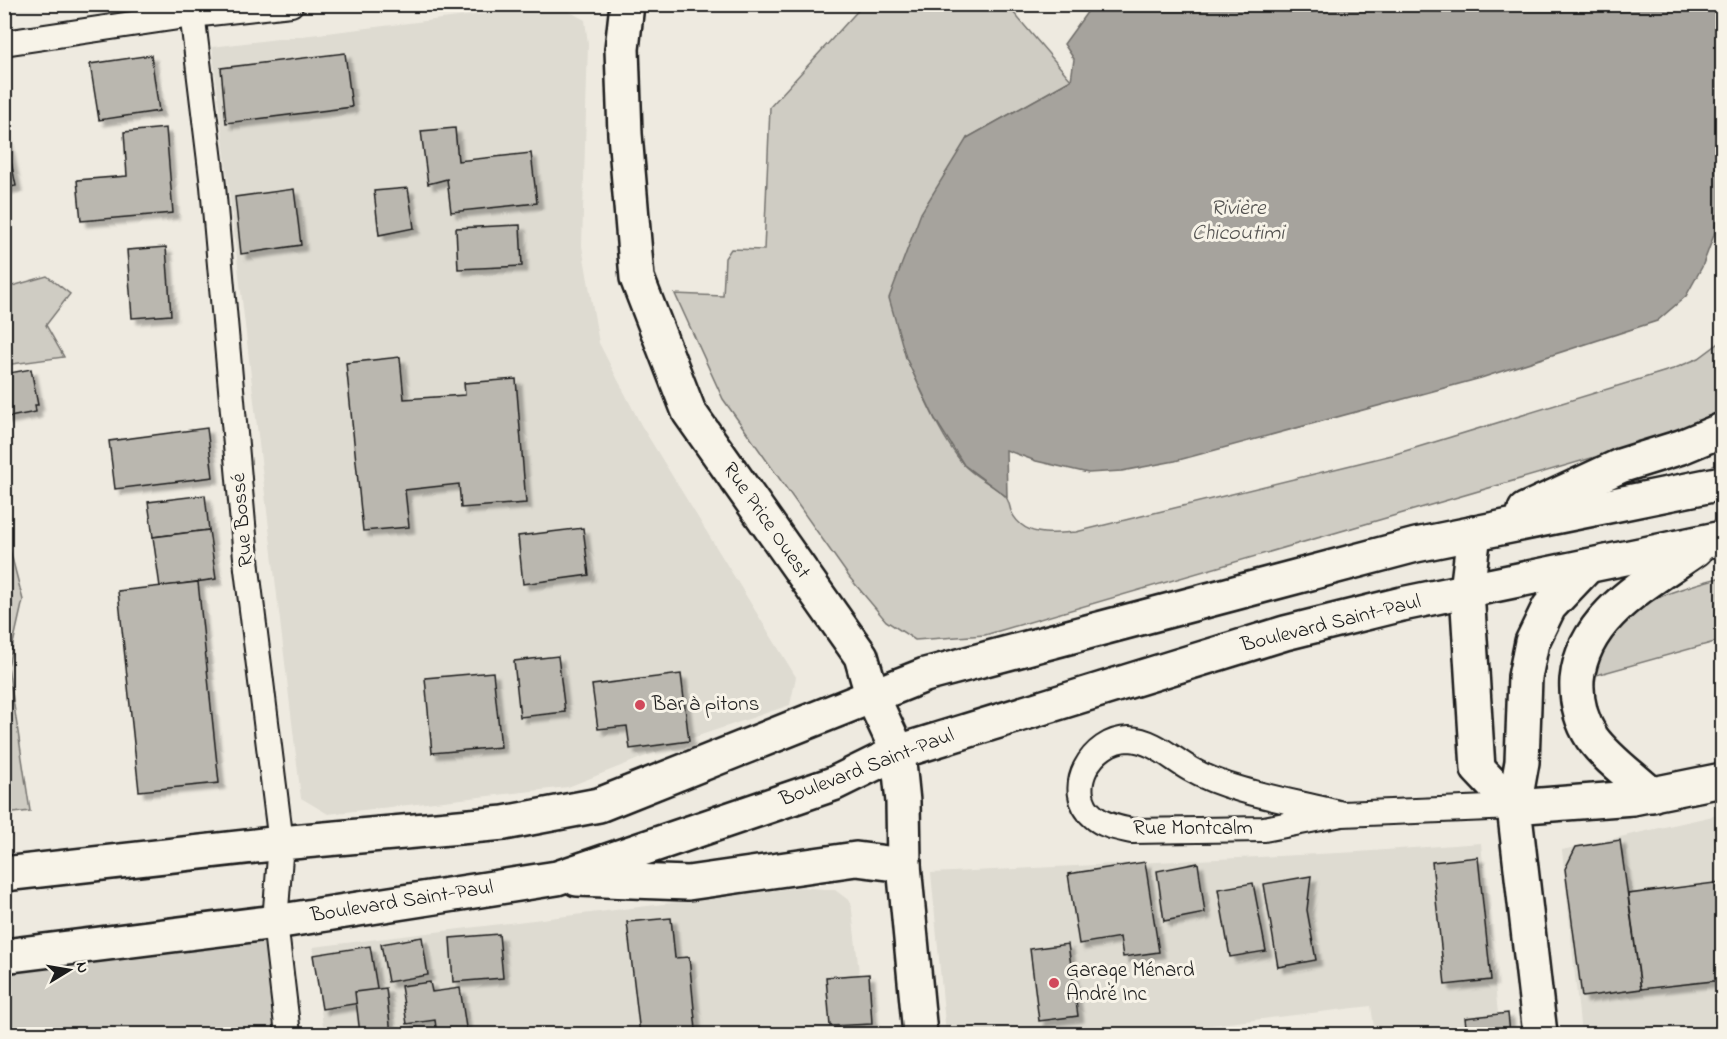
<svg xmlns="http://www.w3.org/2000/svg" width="1727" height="1039" viewBox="0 0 1727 1039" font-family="'Indie Flower',sans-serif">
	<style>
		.built { fill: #dedbd1 }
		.green { fill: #cfccc3; stroke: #767470; stroke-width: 1.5 }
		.water { fill: #a6a39d; stroke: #6f6d69; stroke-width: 1.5 }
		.building { fill: #bab7af; stroke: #1c1c1c; stroke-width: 1.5; filter: url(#shadow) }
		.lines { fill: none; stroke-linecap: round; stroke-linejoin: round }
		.street-casing { stroke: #1c1c1c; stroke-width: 28 }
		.secondary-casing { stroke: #1c1c1c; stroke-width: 38 }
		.primary-casing { stroke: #1c1c1c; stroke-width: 38 }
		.street { stroke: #f7f3e8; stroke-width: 24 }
		.secondary { stroke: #f7f3e8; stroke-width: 33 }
		.primary { stroke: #f7f3e8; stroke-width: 33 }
		.poi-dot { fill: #d1495b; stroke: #f7f3e8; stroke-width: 2 }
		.labels { text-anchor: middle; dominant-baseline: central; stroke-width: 6; stroke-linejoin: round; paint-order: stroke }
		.street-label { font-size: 21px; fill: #1c1c1c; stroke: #f7f3e8 }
		.poi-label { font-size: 21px; fill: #1c1c1c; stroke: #f7f3e8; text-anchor: start }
		.water-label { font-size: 22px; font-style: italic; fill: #535250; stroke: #f7f3e8 }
	</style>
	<defs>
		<filter id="shadow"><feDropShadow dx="5.5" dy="5.5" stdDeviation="1.5" flood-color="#0004"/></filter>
	</defs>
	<rect width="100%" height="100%" fill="#eeeae0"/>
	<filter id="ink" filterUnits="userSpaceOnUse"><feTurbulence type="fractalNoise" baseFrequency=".0167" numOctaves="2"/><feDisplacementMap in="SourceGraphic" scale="12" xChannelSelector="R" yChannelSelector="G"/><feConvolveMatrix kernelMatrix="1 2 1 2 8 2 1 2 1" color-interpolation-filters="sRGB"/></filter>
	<g filter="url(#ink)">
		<g class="built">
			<path d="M 557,5 L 585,20 L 588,44 L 582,246 L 599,343 L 641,425 L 796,677 L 790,705 L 689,739 L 568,787 L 328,814 L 301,798 L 212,47 Z"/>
			<path d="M 1722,814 L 1722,1034 L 1581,1034 L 1562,850 Z"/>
			<path d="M 1481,843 L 1500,1034 L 1375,1034 L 1371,1006 L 1136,1034 L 946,1034 L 931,873 L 1358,852 Z"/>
			<path d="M 801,887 L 835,890 L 851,902 L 866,1034 L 324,1034 L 313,947 Z"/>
		</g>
		<g class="green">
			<path d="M 863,5 L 1007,5 L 1071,80 L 967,138 L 906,358 C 923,393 938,433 963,464 C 973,476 992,484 1004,495 C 1009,499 1009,505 1011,511 C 1023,538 1052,534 1076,532 L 1392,455 L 1673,369 L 1699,358 L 1722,341 L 1722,413 L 1667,436 L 985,635 L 915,640 L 886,621 L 850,578 L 723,399 L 675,294 L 723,296 L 725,258 L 731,249 L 764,250 L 770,107 Z"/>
			<path d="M 47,276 L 70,294 L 46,325 L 64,357 L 5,365 L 5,288 Z"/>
			<path d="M 4,527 L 23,600 L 8,666 L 30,811 L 5,814 Z"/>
			<path d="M 1722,577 L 1722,640 L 1593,676 C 1597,657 1606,636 1620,622 C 1646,597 1689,586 1722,577 Z"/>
			<path d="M 275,922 L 288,1034 L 5,1034 L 4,956 Z"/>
		</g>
		<path class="water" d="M 1093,4 L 1722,5 L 1722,200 L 1714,235 L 1702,267 L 1686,296 L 1657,321 L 1481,378 L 1175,461 L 1122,471 L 1088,473 L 1036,461 L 1006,450 L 1007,497 L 964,465 L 935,419 L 906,358 L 889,298 L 921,213 L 967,138 L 1071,80 L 1074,59 L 1064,44 Z"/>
		<g class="building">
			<path d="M 345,53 L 352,107 L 226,123 L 221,68 Z"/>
			<path d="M 151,55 L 159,111 L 99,120 L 90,64 Z"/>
			<path d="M 4,127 L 16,186 L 4,188 Z"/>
			<path d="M 166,128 L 173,213 L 81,221 L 77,180 L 127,176 L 124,132 Z"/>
			<path d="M 455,128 L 458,161 L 531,153 L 537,203 L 451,212 L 447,179 L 428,184 L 421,131 Z"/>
			<path d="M 408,188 L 414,228 L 379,235 L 374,191 Z"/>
			<path d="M 294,189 L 301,245 L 241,254 L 235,197 Z"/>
			<path d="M 520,225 L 522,266 L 458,269 L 456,228 Z"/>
			<path d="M 166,247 L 171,315 L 132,318 L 127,250 Z"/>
			<path d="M 400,357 L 404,399 L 465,395 L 464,383 L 516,379 L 526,503 L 461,508 L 459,484 L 405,490 L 409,527 L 363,531 L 346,363 Z"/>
			<path d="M 31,369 L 38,405 L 35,405 L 36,412 L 4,418 L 4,374 Z"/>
			<path d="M 207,428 L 213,477 L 115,489 L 109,441 Z"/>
			<path d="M 205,495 L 209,530 L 153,537 L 148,502 Z"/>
			<path d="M 583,528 L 589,575 L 523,584 L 518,536 Z"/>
			<path d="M 209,530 L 216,579 L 160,587 L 153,537 Z"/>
			<path d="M 198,582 L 219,783 L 139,791 L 118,591 Z"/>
			<path d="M 558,656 L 565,712 L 520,717 L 514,661 Z"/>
			<path d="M 493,672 L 501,747 L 432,753 L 425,678 Z"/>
			<path d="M 681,674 L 689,741 L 630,749 L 627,726 L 598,729 L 592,685 Z"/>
			<path d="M 1620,840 L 1641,989 L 1582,997 L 1565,869 L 1576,847 Z"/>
			<path d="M 1478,857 L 1491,980 L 1445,985 L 1432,862 Z"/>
			<path d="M 1145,862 L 1159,952 L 1123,957 L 1120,937 L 1079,944 L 1068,874 Z"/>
			<path d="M 1198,863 L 1205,913 L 1164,921 L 1157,871 Z"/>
			<path d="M 1311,876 L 1307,910 L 1316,960 L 1278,967 L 1264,884 Z"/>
			<path d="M 1722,882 L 1722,980 L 1641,989 L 1628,894 Z"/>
			<path d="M 1253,883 L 1266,951 L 1230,957 L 1218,889 Z"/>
			<path d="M 671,918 L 675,958 L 689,957 L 696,1030 L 640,1034 L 627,922 Z"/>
			<path d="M 499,934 L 503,978 L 453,982 L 450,938 Z"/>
			<path d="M 422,937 L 428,975 L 388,982 L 381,944 Z"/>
			<path d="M 1068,944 L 1078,1016 L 1039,1021 L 1030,949 Z"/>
			<path d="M 370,946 L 379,1000 L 322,1009 L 313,955 Z"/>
			<path d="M 869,974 L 872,1024 L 830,1026 L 826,977 Z"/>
			<path d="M 430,982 L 432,992 L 460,988 L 467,1034 L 437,1034 L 435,1020 L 407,1024 L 401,986 Z"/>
			<path d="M 386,988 L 391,1034 L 360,1034 L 355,992 Z"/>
			<path d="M 1508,1013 L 1510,1034 L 1467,1034 L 1465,1018 Z"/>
		</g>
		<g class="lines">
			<g class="street-casing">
				<g id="street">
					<path d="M 191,4 L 213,186 L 247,569 L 281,843 L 275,922 L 288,1034"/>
					<path d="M 4,43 L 192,15 L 291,4"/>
					<path d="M 1342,814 C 1297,802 1229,792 1190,769 C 1171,758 1153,740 1129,739 C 1092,739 1062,790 1094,817 C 1104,826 1119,828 1132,831 L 1264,829 L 1342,814 L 1514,807"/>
				</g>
			</g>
			<g class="secondary-casing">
				<g id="secondary">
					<path d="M 627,4 L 622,49 L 625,134 L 637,278 L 689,412 L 861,656 L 873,698 L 898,752 L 903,802 L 904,865 L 920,1034"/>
					<path d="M 1540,1034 L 1514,807 L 1633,798 L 1722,780"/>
				</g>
			</g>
			<g class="primary-casing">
				<g id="primary">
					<path d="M 1525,510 L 1620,466 L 1681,447 L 1722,430"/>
					<path d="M 1474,533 L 1467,591 L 1478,769 L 1514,807"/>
					<path d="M 1652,795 C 1633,777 1607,759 1592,738 C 1581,721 1576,700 1577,680 C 1583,615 1648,583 1696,549"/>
					<path d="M 1514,807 L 1522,762 L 1525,677 L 1532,642 L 1549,607 L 1588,566"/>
					<path d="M 4,874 L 281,843 L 504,823 L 599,805 L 925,675 L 1416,545 L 1722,483"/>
					<path d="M 577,879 L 688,883 L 856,859 L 904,865"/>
					<path d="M 4,956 L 275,922 L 557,878 L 833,784 L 898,752 L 1285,633 L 1402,604 L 1722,538"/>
				</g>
			</g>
			<use href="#street" class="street"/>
			<use href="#secondary" class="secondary"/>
			<use href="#primary" class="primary"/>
		</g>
	</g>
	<g class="poi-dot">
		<circle cx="640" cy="705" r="6"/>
		<circle cx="1054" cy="983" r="6"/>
	</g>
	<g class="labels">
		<g class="street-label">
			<text transform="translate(243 520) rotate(-95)">Rue Bossé</text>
			<text transform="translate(766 521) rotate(55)">Rue Price Ouest</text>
			<text transform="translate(1331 624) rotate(-14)">Boulevard Saint-Paul</text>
			<text transform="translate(867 768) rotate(-21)">Boulevard Saint-Paul</text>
			<text x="1193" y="829">Rue Montcalm</text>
			<text transform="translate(402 902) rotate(-9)">Boulevard Saint-Paul</text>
		</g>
		<g class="poi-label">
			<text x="652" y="705">Bar à pitons</text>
			<text x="1066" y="971">Garage Ménard<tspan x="1066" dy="24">André Inc</tspan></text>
		</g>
		<g class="water-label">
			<text x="1238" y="209">Rivière<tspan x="1238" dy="25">Chicoutimi</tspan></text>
		</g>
	</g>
	<rect width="1727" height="1039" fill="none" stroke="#f7f3e8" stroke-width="24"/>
	<rect x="12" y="12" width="1703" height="1015" fill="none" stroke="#1c1c1c" stroke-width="2" filter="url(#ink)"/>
	<g transform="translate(69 970) rotate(79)" stroke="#f7f3e8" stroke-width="4.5" paint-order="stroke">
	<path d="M0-4.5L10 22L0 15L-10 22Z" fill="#1c1c1c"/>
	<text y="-9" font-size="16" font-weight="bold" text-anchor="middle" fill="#1c1c1c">N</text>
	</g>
</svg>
